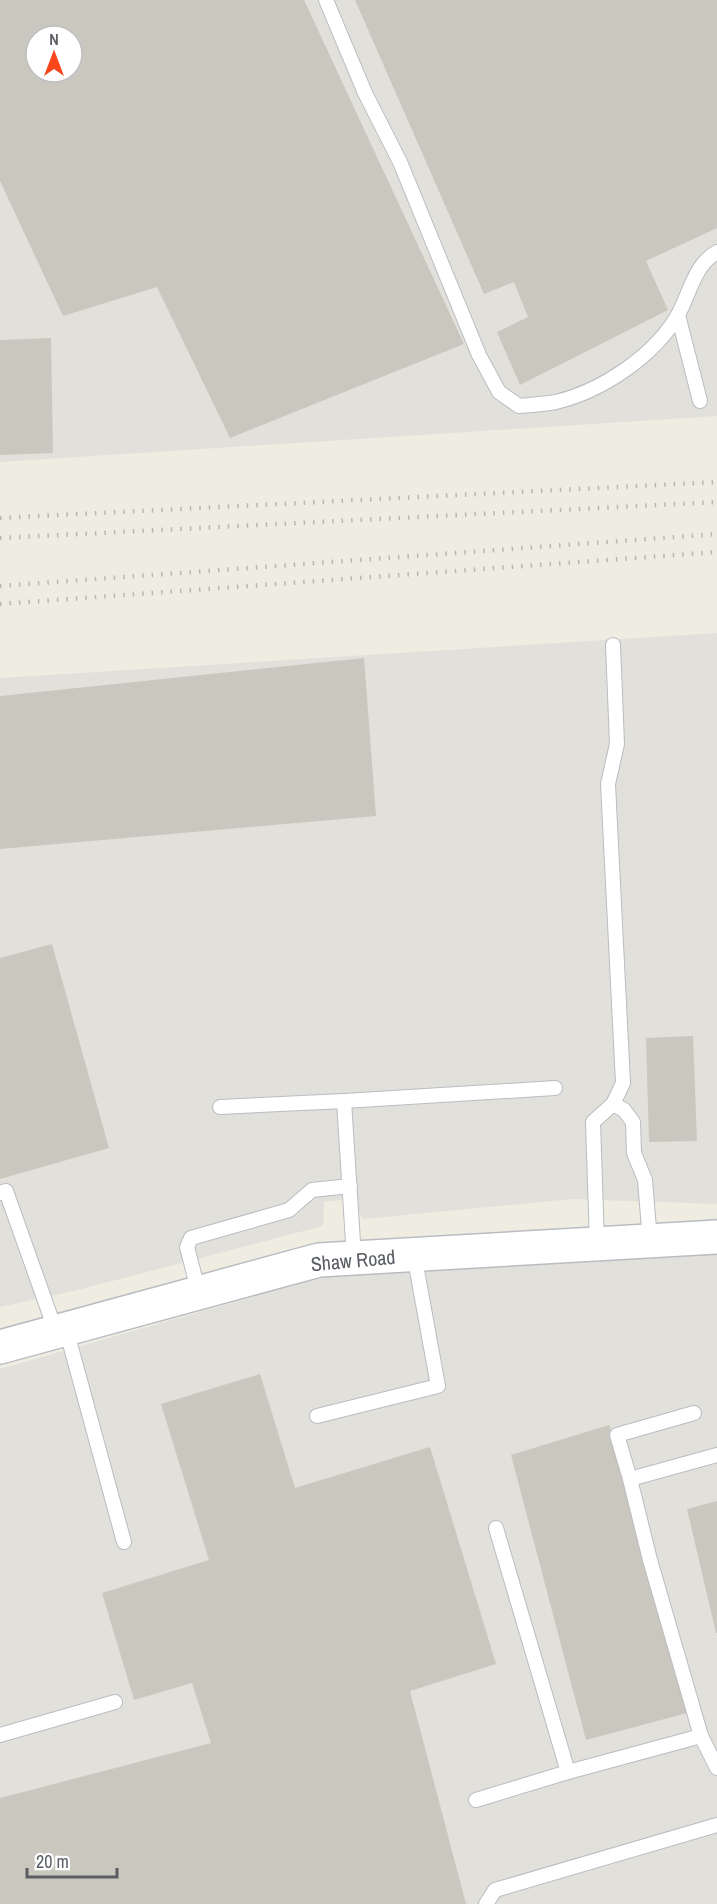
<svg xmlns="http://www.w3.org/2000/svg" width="717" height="1904" viewBox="0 0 717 1904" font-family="'Archivo Narrow',sans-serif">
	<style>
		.industrial { fill: #e2e0da; fill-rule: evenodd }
		.building { fill: #cac7bf; fill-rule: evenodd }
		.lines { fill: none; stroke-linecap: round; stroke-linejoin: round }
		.service-casing { stroke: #babcc2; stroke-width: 16 }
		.tertiary-casing { stroke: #babcc2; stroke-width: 36 }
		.service { stroke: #fff; stroke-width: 14 }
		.tertiary { stroke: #fff; stroke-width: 33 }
		.rail { stroke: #b6b7b7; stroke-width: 4.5; stroke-dasharray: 1.5 8; stroke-linecap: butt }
		.labels { text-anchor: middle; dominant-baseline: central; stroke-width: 5; stroke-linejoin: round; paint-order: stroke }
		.street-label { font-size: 20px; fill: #5a5e64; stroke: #fff }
	</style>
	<rect width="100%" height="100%" fill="#efede2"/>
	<g class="industrial">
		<path d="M 0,0 L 717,0 L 717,416 L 0,462 ZM 36,36 L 72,36 L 72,72 L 36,72 Z"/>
		<path d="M 717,633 L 717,1204 L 572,1199 L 364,1219 L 348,1199 L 324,1202 L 323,1226 L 74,1291 L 0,1307 L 0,678 Z"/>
		<path d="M 717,1218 L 717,1904 L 0,1904 L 0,1369 L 326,1276 Z"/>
	</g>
	<g class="building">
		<path d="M 0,0 L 304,0 L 464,344 L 230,438 L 157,287 L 63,316 L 0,181 ZM 36,36 L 72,36 L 72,72 L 36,72 Z"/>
		<path d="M 355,0 L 717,0 L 717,228 L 646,261 L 668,310 L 520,385 L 497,332 L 528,317 L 514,282 L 484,294 Z"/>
		<path d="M 51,338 L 53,453 L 0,455 L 0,340 Z"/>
		<path d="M 364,658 L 376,816 L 0,849 L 0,696 Z"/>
		<path d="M 52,944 L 109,1148 L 0,1179 L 0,958 Z"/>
		<path d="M 693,1036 L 697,1141 L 649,1142 L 646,1038 Z"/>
		<path d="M 260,1374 L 295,1488 L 430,1447 L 496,1664 L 410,1691 L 466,1904 L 0,1904 L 0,1798 L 211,1743 L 192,1683 L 134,1700 L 102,1593 L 209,1560 L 161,1404 Z"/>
		<path d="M 609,1425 L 691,1712 L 586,1740 L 511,1455 Z"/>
		<path d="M 717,1501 L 717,1633 L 716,1633 L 687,1509 Z"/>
	</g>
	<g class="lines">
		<g class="service-casing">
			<g id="service">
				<path d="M 326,0 L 365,93 L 400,162 L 479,355 L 499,392 L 519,406 C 531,405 544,404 556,402 C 602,391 656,355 679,313 C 690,292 695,264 717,252"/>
				<path d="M 678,315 L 700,401"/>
				<path d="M 344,1101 L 555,1088"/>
				<path d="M 613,1104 L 624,1110 L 633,1122 L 634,1153 L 645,1180 L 650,1241"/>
				<path d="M 220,1107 L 344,1101 L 354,1258"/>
				<path d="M 0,1193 L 6,1191 L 56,1332"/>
				<path d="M 597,1244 L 593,1122 L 613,1104 L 623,1083 L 608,784 L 617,744 L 613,645"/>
				<path d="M 199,1293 L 187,1247 L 191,1238 L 289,1210 L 312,1190 L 350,1186"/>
				<path d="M 66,1329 L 124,1542"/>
				<path d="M 317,1416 L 438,1386 L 414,1254"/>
				<path d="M 630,1479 L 617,1435 L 694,1413"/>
				<path d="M 496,1528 L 568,1772 L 701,1736 L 650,1560 L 630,1479 L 717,1455"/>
				<path d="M 0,1735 L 115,1702"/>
				<path d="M 701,1736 L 717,1768"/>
				<path d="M 476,1800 L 568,1772"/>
				<path d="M 486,1904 L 495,1890 L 717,1825"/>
			</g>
		</g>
		<g class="tertiary-casing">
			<path id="tertiary" d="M 0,1347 L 319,1260 L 717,1237"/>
		</g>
		<use href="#service" class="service"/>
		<use href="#tertiary" class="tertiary"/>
		<g class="rail">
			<path d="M 0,518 L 717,482"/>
			<path d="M 0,538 L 717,502"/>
			<path d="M 0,586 L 717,534"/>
			<path d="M 0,604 L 717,552"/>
		</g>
	</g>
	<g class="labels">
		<g class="street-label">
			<text transform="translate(353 1260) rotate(-5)">Shaw Road</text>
		</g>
	</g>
	<g transform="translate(54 54)"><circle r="28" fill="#ffffff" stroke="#bdbfc1" stroke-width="1.5"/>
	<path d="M0-4.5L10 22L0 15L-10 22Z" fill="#fa461d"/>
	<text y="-9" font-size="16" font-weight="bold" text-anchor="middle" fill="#5a5e64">N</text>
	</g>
	<path d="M27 1868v9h90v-9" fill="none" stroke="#5a5e64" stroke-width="3"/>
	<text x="36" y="1868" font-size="18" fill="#5a5e64" stroke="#ffffff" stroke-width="4.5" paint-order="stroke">20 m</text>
</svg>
